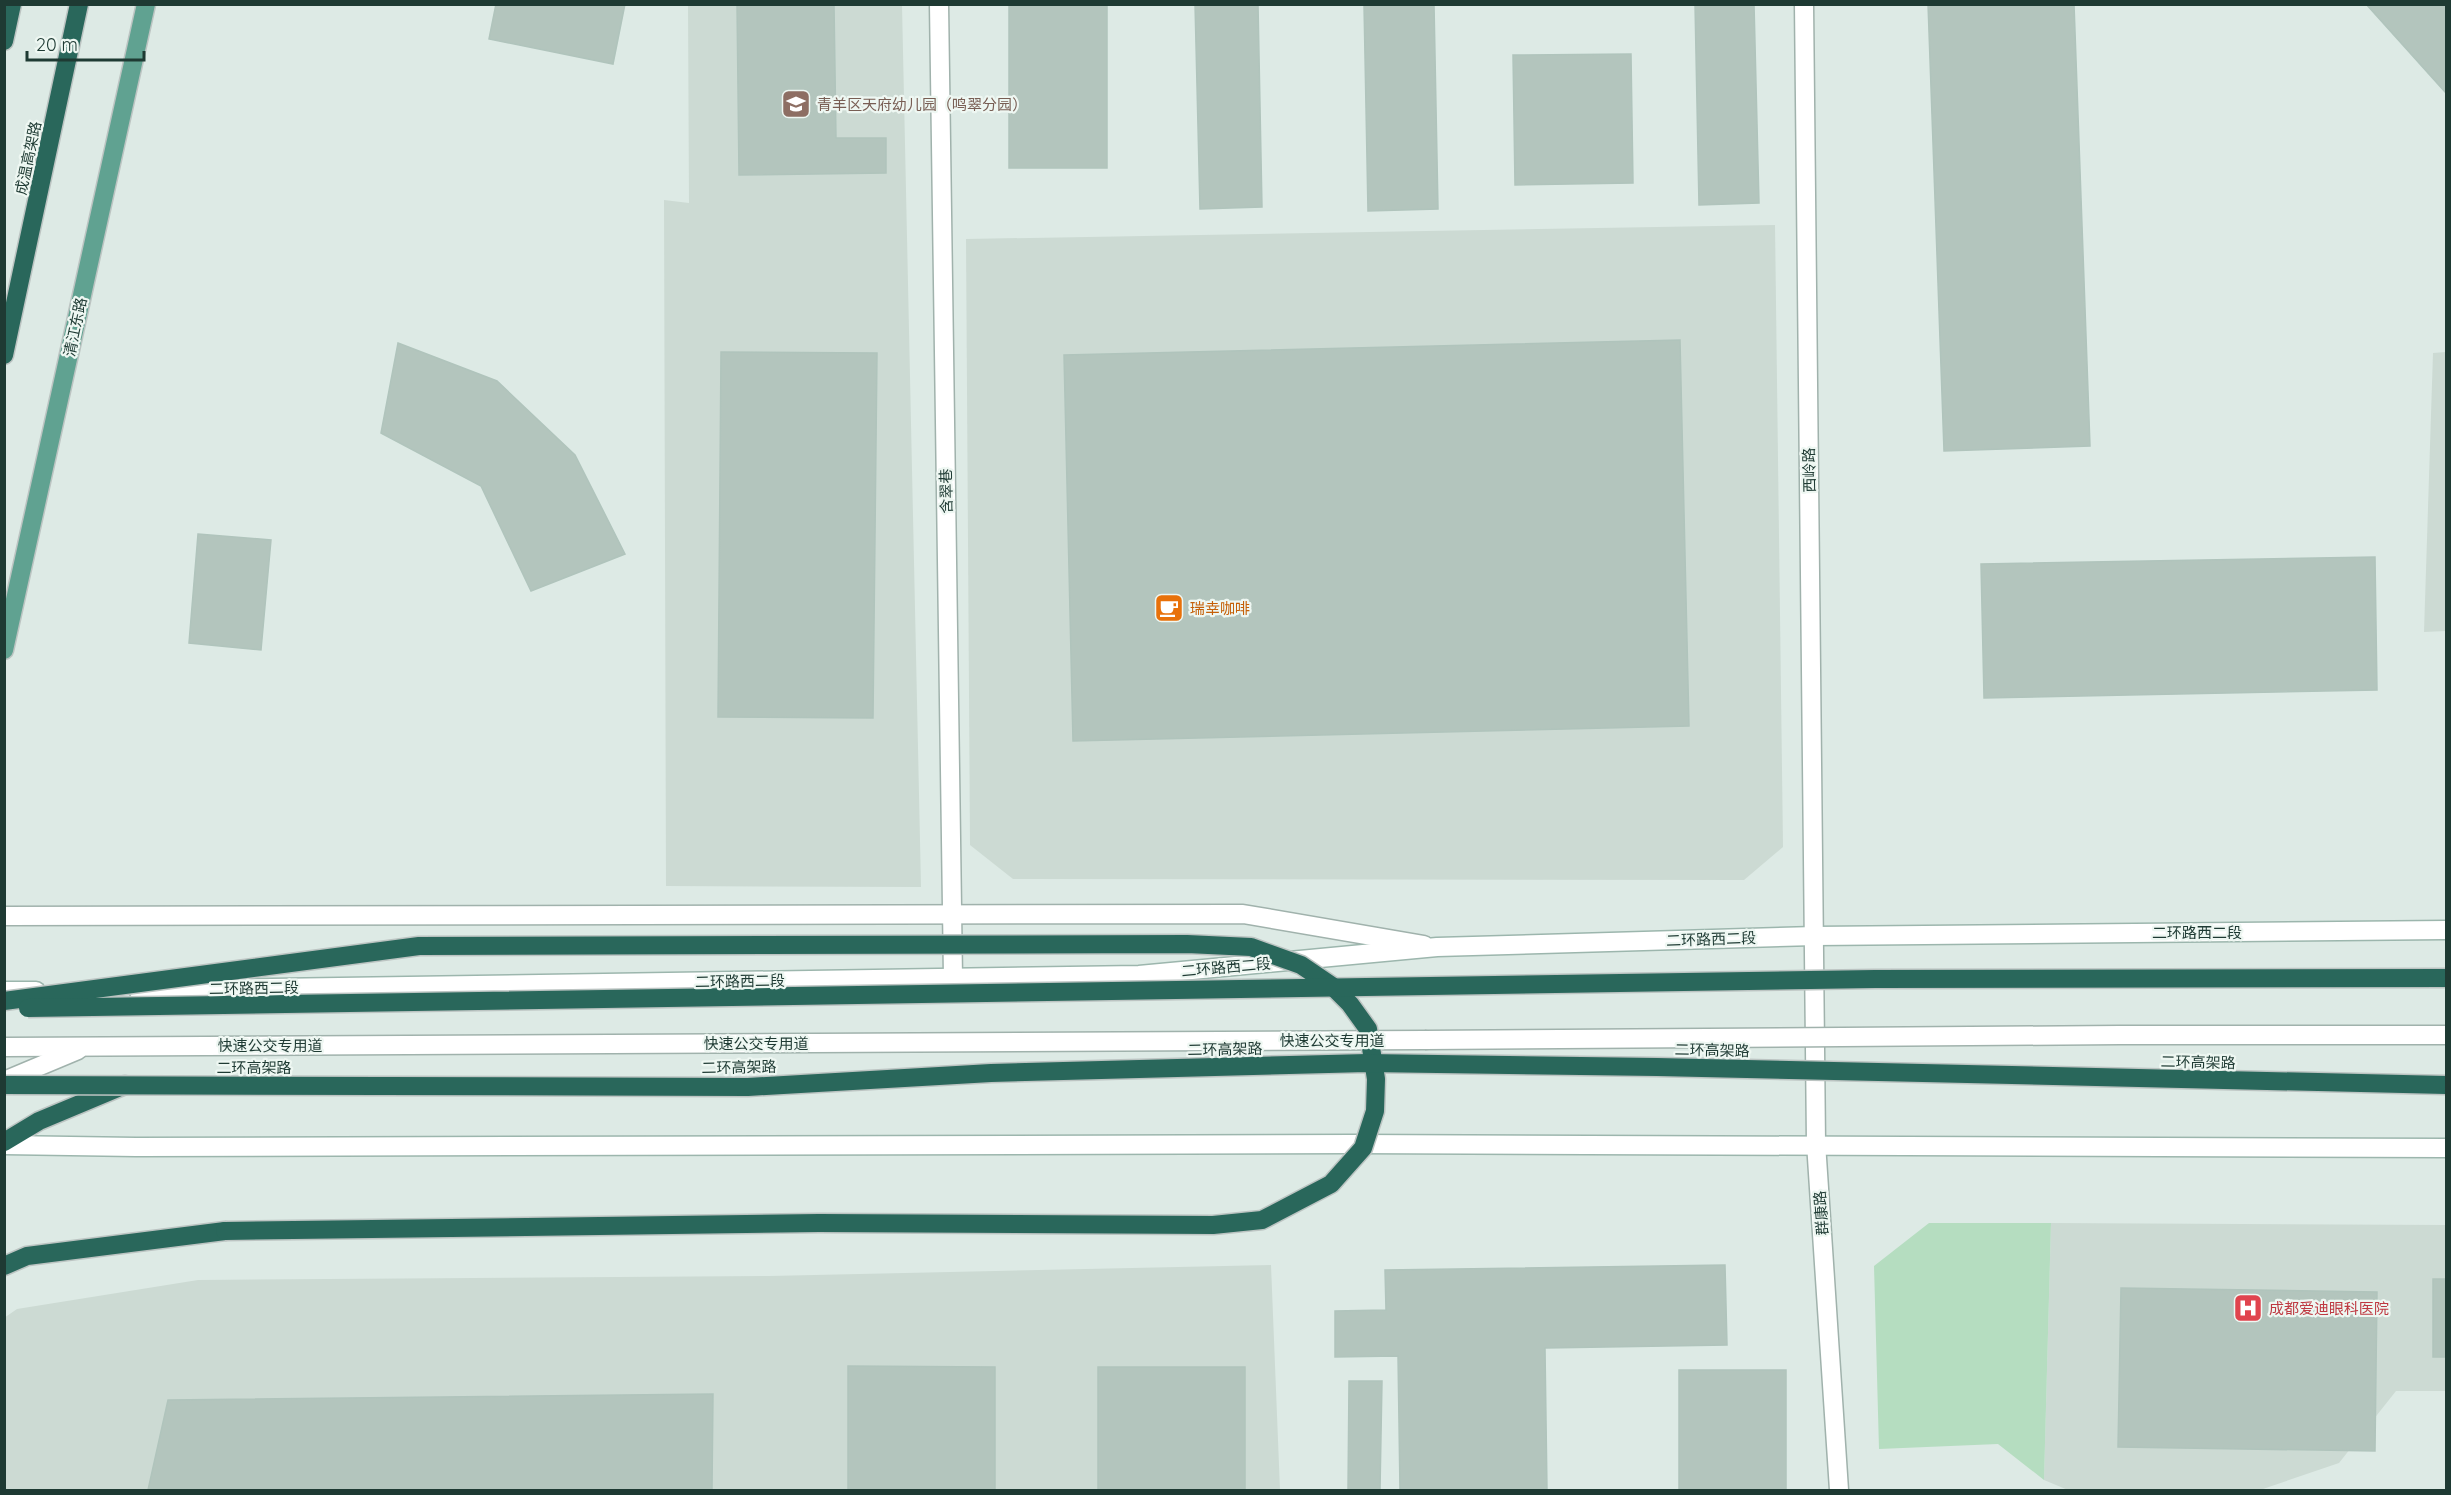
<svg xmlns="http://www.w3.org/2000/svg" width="2451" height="1495" viewBox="0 0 2451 1495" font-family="Quicksand,'Noto Sans SC',sans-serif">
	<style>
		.built { fill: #ccdad3 }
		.green { fill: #b5ddc0 }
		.building { fill: #b3c5bd; stroke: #b0c4bc; stroke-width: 1.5 }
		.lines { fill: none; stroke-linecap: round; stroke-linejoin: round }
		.lane-casing { stroke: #a0b2ac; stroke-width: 21 }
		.street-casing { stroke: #a0b2ac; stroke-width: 21 }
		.secondary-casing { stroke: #9cb6ad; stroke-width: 21 }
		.primary-casing { stroke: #bcc4c2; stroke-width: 21 }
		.highway-casing { stroke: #bcc4c2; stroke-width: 21 }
		.lane { stroke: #fff; stroke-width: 18 }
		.street { stroke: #fff; stroke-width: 18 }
		.secondary { stroke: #fff; stroke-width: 18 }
		.primary { stroke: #60a291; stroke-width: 18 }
		.highway { stroke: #29675b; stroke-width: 18 }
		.lane-bridge-casing { stroke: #a0b2ac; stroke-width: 21; stroke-linecap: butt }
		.highway-bridge-casing { stroke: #bcc4c2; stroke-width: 21; stroke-linecap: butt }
		.lane-bridge { stroke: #fff; stroke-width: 18 }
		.highway-bridge { stroke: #29675b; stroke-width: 18 }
		.labels { text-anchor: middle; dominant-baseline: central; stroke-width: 4.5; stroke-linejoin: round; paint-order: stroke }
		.education-label { font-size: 15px; fill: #785e54; stroke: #eef7f2; text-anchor: start }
		.street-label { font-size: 15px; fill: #1e3a33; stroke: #eef7f2 }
		.food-label { font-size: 15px; fill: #c56008; stroke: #eef7f2; text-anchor: start }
		.health-label { font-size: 15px; fill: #be3a42; stroke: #eef7f2; text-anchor: start }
	</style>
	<rect width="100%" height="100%" fill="#ddeae5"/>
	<g class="built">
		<path d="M 688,5 L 902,5 L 921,887 L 666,886 L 664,200 L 689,203 Z"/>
		<path d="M 1775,225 L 1783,847 L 1744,880 L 1013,879 L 970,845 L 966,239 Z"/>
		<path d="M 2446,352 L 2446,631 L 2424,632 L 2433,353 Z"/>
		<path d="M 2051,1223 L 2446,1225 L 2446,1391 L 2396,1391 L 2339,1463 L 2260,1490 L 2068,1490 L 2044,1480 Z"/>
		<path d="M 1271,1265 L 1280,1490 L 5,1490 L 4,1318 L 17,1309 L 198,1280 L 769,1276 Z"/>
	</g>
	<path class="green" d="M 1929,1223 L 2051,1223 L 2044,1480 L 1998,1444 L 1879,1449 L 1874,1266 Z"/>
	<g class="building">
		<path d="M 496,4 L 625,4 L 613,64 L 489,39 Z"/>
		<path d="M 737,4 L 834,4 L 836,138 L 886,138 L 886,173 L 739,175 Z"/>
		<rect x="1009" y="4" width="98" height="164"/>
		<path d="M 1195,4 L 1258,4 L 1262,207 L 1200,209 Z"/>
		<path d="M 1434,4 L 1438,209 L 1368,211 L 1364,5 Z"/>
		<path d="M 1695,4 L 1754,4 L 1759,203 L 1699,205 Z"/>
		<path d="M 1928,4 L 2074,4 L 2090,446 L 1944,451 Z"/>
		<path d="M 2366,4 L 2446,4 L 2446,93 Z"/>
		<path d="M 1631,54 L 1633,183 L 1515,185 L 1513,55 Z"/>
		<path d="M 1680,340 L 1689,726 L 1073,741 L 1064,355 Z"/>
		<path d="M 398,343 L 497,381 L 575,455 L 625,554 L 531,591 L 481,486 L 381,433 Z"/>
		<path d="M 721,352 L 877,353 L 873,718 L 718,717 Z"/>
		<path d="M 198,534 L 271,540 L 261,650 L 189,643 Z"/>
		<path d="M 2375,557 L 2377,690 L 1984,698 L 1981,564 Z"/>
		<path d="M 1725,1265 L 1727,1345 L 1545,1348 L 1547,1490 L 1400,1490 L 1398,1356 L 1335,1357 L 1335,1311 L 1386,1310 L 1385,1270 Z"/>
		<rect x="2433" y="1279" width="13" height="78"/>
		<path d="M 2121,1288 L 2377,1292 L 2375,1451 L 2118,1447 Z"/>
		<path d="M 848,1366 L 995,1367 L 995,1490 L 848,1490 Z"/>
		<rect x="1098" y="1367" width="147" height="123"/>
		<rect x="1679" y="1370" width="107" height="120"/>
		<path d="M 1349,1381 L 1382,1381 L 1380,1490 L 1348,1490 Z"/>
		<path d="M 713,1394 L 712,1490 L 148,1490 L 168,1400 Z"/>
	</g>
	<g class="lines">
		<g class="lane-casing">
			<g id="lane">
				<path d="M 4,916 L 1243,914 L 1424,945"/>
				<path d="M 4,1047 L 1425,1040"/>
				<path d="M 4,1081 L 78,1050"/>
			</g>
		</g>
		<g class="street-casing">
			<g id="street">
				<path d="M 939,4 L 953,978"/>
				<path d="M 1804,4 L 1816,1143 L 1839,1490"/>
			</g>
		</g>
		<g class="secondary-casing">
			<g id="secondary">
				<path d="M 138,990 L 1139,975 L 1437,947 L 1815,936 L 2446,930"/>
				<path d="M 4,991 L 36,991"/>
				<path d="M 4,1145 L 136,1147 C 906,1144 1676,1142 2446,1148"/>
			</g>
		</g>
		<g class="primary-casing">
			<path id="primary" d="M 4,650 L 146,4"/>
		</g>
		<g class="highway-casing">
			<g id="highway">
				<path d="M 4,41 L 12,4"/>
				<path d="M 4,355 L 79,4"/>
				<path d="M 4,1142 L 39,1121 L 125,1085"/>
				<path d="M 4,1266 L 27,1256 L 225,1231"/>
			</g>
		</g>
		<use href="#lane" class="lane"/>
		<use href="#street" class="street"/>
		<use href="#secondary" class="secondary"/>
		<use href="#primary" class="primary"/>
		<use href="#highway" class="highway"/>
		<g class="lane-bridge-casing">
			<path id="lane-bridge" d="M 1425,1040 L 2120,1035 L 2446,1035"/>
		</g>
		<g class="highway-bridge-casing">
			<g id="highway-bridge">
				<path d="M 4,1001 L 419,946 L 1187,944 L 1251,947 L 1301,965 L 1332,986 L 1350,1004 L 1368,1029 L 1376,1079 L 1375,1111 L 1363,1148 L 1331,1184 L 1262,1220 L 1213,1225 L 819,1223 L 225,1231"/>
				<path d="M 28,1008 L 1875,979 L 2446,978"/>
				<path d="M 4,1085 L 748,1087 L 991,1073 L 1367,1063 L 1657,1067 L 2446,1085"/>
			</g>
		</g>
		<use href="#lane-bridge" class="lane-bridge"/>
		<use href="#highway-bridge" class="highway-bridge"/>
	</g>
	<defs>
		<g id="school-square" transform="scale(1.5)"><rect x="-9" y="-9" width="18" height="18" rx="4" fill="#8d6e63" stroke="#eef7f2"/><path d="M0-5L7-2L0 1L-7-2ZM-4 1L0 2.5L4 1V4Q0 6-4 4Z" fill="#fff"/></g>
		<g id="cafe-square" transform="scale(1.5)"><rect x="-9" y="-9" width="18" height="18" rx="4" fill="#e8710a" stroke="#eef7f2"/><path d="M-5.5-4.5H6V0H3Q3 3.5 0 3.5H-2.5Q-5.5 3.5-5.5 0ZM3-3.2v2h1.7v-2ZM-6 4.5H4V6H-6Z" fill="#fff"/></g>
		<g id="hospital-square" transform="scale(1.5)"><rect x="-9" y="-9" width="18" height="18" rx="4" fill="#e0444e" stroke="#eef7f2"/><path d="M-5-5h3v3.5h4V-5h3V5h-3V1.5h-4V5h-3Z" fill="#fff"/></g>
	</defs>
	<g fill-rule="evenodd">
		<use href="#school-square" x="796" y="104"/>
		<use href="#cafe-square" x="1169" y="608"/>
		<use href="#hospital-square" x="2248" y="1308"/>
	</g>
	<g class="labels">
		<g class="education-label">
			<text x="817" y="104">青羊区天府幼儿园（鸣翠分园）</text>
		</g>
		<g class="street-label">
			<text transform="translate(28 158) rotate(-78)">成温高架路</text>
			<text transform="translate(75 327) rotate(-78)">清江东路</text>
			<text transform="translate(1809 470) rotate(-91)">西岭路</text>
			<text transform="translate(946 491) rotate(-91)">含翠巷</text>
			<text x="2197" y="932">二环路西二段</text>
			<text transform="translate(1711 939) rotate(-2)">二环路西二段</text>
			<text transform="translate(1226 967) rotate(-5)">二环路西二段</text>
			<text transform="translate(740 981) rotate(-1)">二环路西二段</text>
			<text transform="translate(254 988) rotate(-1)">二环路西二段</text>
			<text x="1332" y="1040">快速公交专用道</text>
			<text x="756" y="1043">快速公交专用道</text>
			<text x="270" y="1045">快速公交专用道</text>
			<text transform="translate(1225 1049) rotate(-1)">二环高架路</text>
			<text transform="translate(1712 1050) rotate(1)">二环高架路</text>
			<text transform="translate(2198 1062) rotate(1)">二环高架路</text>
			<text x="254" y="1067">二环高架路</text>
			<text transform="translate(739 1067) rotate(-1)">二环高架路</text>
			<text transform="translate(1821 1213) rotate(-94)">群康路</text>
		</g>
		<g class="food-label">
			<text x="1190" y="608">瑞幸咖啡</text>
		</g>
		<g class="health-label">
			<text x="2269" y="1308">成都爱迪眼科医院</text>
		</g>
	</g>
	<rect width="2451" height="1495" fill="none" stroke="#1e3a33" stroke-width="12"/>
	<path d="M27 51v9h117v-9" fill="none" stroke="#1e3a33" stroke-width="3"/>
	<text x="36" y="51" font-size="18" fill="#1e3a33" stroke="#eef7f2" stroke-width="4.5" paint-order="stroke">20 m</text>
</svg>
